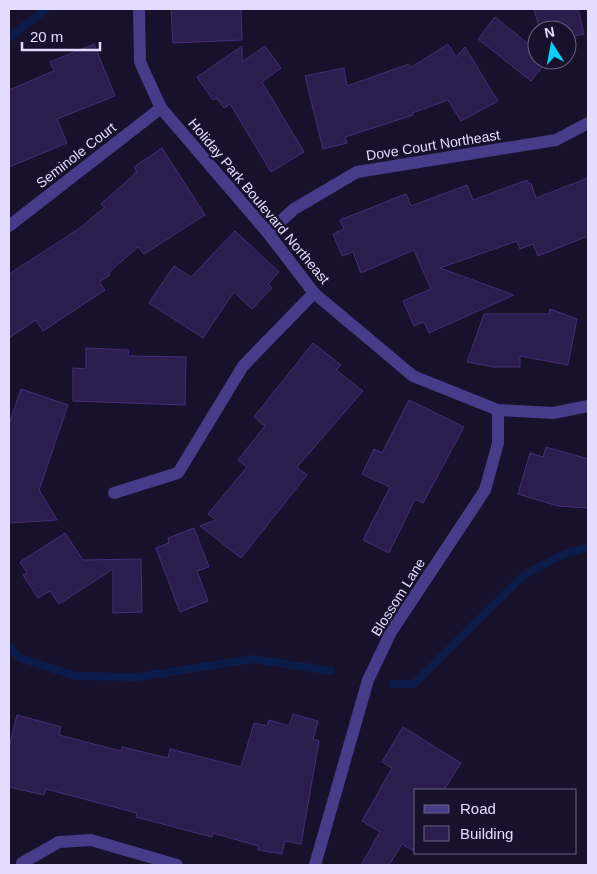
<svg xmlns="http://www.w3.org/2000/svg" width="597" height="874" viewBox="0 0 597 874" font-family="Helvetica,sans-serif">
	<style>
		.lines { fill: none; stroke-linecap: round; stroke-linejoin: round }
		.stream { stroke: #0b1c4b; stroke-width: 8 }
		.building { fill: #2b1d4d; stroke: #442f79 }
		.minor { stroke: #463c8a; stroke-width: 12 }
		.labels { text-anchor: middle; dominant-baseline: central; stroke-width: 5; stroke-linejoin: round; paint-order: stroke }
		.street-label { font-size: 14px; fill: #e3dcff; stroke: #18112b }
	</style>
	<rect width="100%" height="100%" fill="#18112b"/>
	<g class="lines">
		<g class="stream">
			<path d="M 9,38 L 46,9"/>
			<path d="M 9,647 L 20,658 L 75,676 L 138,677 L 254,659 L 331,671"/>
			<path d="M 393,684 L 414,684 L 524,575 L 564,554 L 588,547"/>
		</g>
	</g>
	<g class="building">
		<path d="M 171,9 L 241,9 L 242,40 L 173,43 Z"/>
		<path d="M 534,9 L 578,9 L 584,34 L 567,38 L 567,30 L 540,30 Z"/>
		<path d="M 495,17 L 537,51 L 537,60 L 548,60 L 531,81 L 478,39 Z"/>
		<path d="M 94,44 L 115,96 L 57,119 L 67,143 L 9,167 L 9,90 L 54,71 L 50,62 Z"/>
		<path d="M 448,44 L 456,57 L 465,47 L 498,101 L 461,121 L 448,100 L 412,113 L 413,115 L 345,137 L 347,143 L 323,149 L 305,76 L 344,68 L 347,86 L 409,64 L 410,68 Z"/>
		<path d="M 242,46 L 242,62 L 265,46 L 281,68 L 262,82 L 304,152 L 271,172 L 230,104 L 224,108 L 217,98 L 213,100 L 197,77 Z"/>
		<path d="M 162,148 L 205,215 L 144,254 L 138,247 L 108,273 L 110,275 L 99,282 L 105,290 L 43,331 L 36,320 L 9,338 L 9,274 L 80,228 L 105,207 L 101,204 L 137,172 L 134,167 Z"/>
		<path d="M 588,178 L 588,236 L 538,256 L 533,244 L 520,249 L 517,241 L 440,268 L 514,295 L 429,333 L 424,322 L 414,326 L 403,301 L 431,289 L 414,250 L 361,273 L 353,252 L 342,256 L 333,234 L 344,229 L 340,220 L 406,194 L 411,206 L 467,185 L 473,200 L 527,180 L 529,184 L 531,183 L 536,198 Z"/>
		<path d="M 235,231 L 279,272 L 268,284 L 272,288 L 252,309 L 234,292 L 203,338 L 149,303 L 174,266 L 191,277 Z"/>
		<path d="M 550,309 L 577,319 L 568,365 L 520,356 L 520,367 L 493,367 L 467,362 L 484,314 L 549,314 Z"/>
		<path d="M 313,343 L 341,365 L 336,370 L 363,391 L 297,467 L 307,475 L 241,558 L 200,526 L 216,520 L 208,514 L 247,467 L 238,460 L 265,426 L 254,417 Z"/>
		<path d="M 86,348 L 129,350 L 128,356 L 186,357 L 185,405 L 73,401 L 73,368 L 86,369 Z"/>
		<path d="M 21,389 L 68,405 L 39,490 L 57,520 L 9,523 L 9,424 Z"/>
		<path d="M 409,400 L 464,427 L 423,503 L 415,499 L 389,553 L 363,540 L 390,487 L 362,474 L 374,449 L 382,453 Z"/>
		<path d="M 546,447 L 588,459 L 588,508 L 558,506 L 518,494 L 530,453 L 543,457 Z"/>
		<path d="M 194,528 L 209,567 L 197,571 L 208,601 L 180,612 L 156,548 L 169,543 L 168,538 Z"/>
		<path d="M 65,533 L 83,560 L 141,559 L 142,612 L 113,613 L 113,569 L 59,604 L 50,591 L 38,598 L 23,575 L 27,573 L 20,562 Z"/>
		<path d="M 293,714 L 318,721 L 313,739 L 319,741 L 301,844 L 285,841 L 282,854 L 258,850 L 258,846 L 213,833 L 212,837 L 136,817 L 137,813 L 46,789 L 44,795 L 9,787 L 9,747 L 17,715 L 61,727 L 59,735 L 121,751 L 122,747 L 168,758 L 170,749 L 241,767 L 254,723 L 267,726 L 269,720 L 289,726 Z"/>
		<path d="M 403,727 L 461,763 L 444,790 L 416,790 L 416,852 L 402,844 L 389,865 L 361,865 L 380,832 L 362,821 L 392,768 L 382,762 Z"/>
	</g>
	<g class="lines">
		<g class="minor">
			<path d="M 139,9 L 140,62 L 161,108 L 268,233 L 314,293 L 413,376 L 498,410 L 553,413 L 588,406"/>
			<path d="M 9,226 L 161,108"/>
			<path d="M 268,233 L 294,209 L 357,172 L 556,140 L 588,123"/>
			<path d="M 114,493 L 178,473 L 243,366 L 314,293"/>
			<path d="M 22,863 L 59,842 L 91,840 L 177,865"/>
			<path d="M 315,865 L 368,680 L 391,632 L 485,490 L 498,443 L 498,410"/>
		</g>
	</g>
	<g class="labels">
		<g class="street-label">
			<text transform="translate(433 145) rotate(-9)">Dove Court Northeast</text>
			<text transform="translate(76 155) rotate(-38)">Seminole Court</text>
			<text transform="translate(259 201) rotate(50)">Holiday Park Boulevard Northeast</text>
			<text transform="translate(398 597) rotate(-58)">Blossom Lane</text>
		</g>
	</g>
	<rect width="597" height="874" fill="none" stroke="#e3dcff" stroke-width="20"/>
	<rect x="414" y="789" width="162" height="65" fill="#18112b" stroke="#696280"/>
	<rect x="424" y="805" width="25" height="8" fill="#463c8a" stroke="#696280"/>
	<text x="460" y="814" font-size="15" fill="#e3dcff">Road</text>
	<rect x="424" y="826" width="25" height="15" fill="#2b1d4d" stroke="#696280"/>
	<text x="460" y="839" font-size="15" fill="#e3dcff">Building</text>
	<g transform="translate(552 45) rotate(349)"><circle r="24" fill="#18112b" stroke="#696280"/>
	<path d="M0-4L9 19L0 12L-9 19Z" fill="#08d0ff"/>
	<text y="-8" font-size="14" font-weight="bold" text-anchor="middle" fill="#e3dcff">N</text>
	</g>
	<path d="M22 42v8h78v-8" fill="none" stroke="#e3dcff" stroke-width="2.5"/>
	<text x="30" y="42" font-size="15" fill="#e3dcff" stroke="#18112b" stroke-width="4" paint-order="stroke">20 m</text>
</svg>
